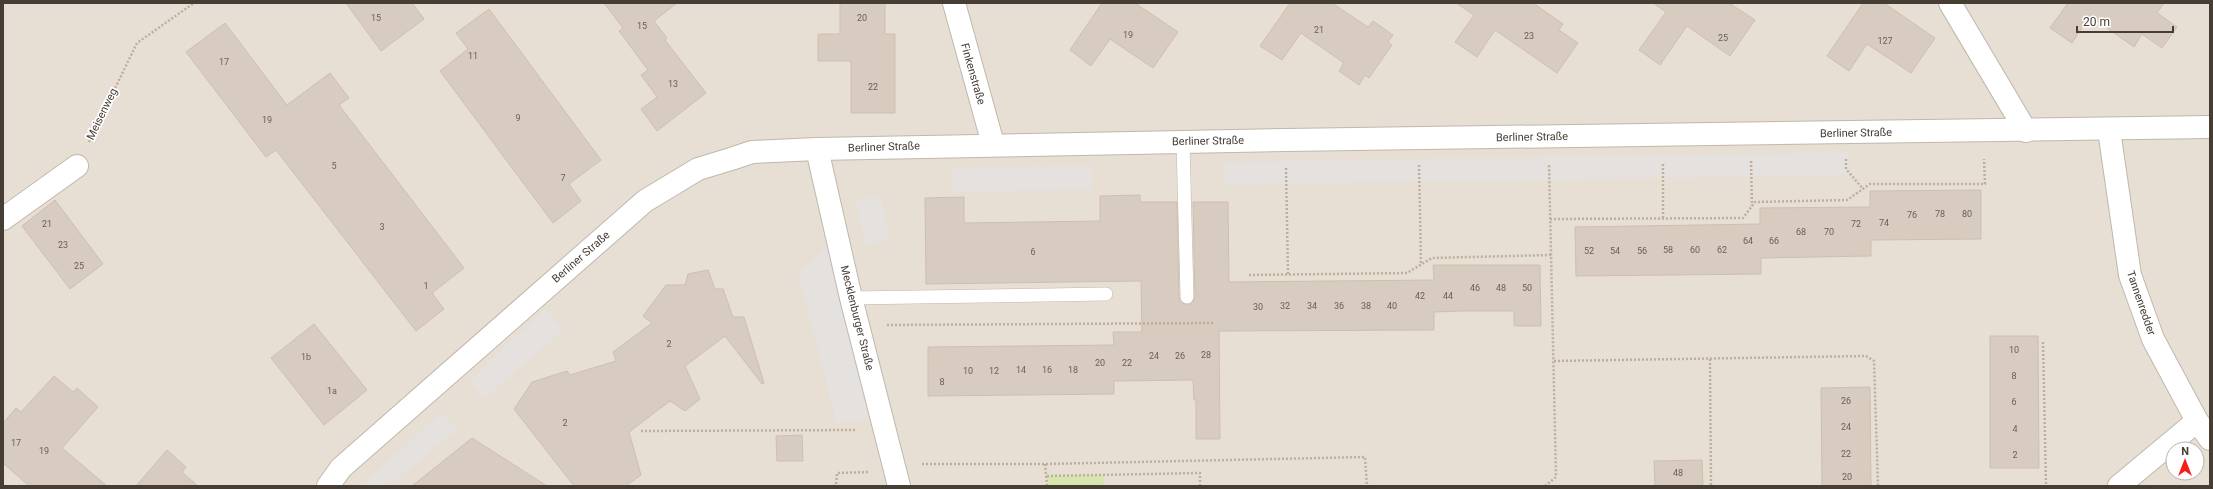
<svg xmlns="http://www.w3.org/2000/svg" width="2213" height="489" viewBox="0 0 2213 489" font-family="Roboto,sans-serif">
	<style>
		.residential { fill: #e7dfd4; fill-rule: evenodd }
		.green { fill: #d5e7af }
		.parking { fill: #e4e1de }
		.building { fill: #d8cbbf; stroke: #cfbfaf }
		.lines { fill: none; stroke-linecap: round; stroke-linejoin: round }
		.service-casing { stroke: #c1b7ac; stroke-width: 14 }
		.minor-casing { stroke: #c1b7ac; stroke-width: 24 }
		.path { stroke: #c0ae9a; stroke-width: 2.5; stroke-dasharray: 2 2; stroke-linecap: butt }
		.service { stroke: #fff; stroke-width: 13 }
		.minor { stroke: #fff; stroke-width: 22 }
		.labels { text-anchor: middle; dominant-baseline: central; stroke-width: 3.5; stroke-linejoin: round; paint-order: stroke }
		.number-label { font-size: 9px; fill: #6a6058 }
		.street-label { font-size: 11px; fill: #463d35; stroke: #fff }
	</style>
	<rect width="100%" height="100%" fill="#f3eee6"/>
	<path class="residential" d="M 3,3 L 2210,3 L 2210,486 L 3,486 ZM 2173,449 L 2197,449 L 2197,473 L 2173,473 Z"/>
	<path class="green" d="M 1103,475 L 1104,486 L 1047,486 L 1047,476 Z"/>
	<g class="parking">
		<path d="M 1849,152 L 1849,175 L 1224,185 L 1224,162 Z"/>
		<path d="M 1091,166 L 1092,190 L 952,192 L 952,168 Z"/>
		<path d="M 880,196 L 890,240 L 866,245 L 856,201 Z"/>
		<path d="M 828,246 L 871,418 L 837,424 L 798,273 Z"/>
		<path d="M 545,309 L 563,330 L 485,398 L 470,381 Z"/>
		<path d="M 441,413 L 458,429 L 388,486 L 361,486 Z"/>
	</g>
	<g class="building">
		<path d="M 346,3 L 412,3 L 424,19 L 381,51 Z"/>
		<path d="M 604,3 L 677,3 L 654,21 L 667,38 L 665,40 L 706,93 L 657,131 L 641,109 L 657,97 L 641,75 L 648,70 L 619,31 L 623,28 Z"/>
		<path d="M 840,3 L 885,3 L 885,34 L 895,34 L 895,113 L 851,113 L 851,61 L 818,61 L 818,34 L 840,34 Z"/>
		<path d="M 1102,3 L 1135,3 L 1178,32 L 1153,68 L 1110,39 L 1091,66 L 1070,50 Z"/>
		<path d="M 1290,3 L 1332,3 L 1368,27 L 1373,21 L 1393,35 L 1388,42 L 1392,45 L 1369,78 L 1365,75 L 1359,85 L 1339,71 L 1344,63 L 1301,33 L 1282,60 L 1260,46 Z"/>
		<path d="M 1456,3 L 1533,3 L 1563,24 L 1559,30 L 1578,43 L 1557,73 L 1495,30 L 1477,57 L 1455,42 L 1474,15 Z"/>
		<path d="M 1653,3 L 1729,3 L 1755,20 L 1730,56 L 1687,26 L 1660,65 L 1639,50 L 1666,12 Z"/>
		<path d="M 1863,3 L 1884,3 L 1935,38 L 1911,73 L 1867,44 L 1849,71 L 1827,56 Z"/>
		<path d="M 2068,3 L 2164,3 L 2157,13 L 2177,27 L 2162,48 L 2142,34 L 2134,47 L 2090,16 L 2072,43 L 2050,28 Z"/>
		<path d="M 489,9 L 601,160 L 569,184 L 581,201 L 553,223 L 440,71 L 468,49 L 456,33 Z"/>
		<path d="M 225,23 L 287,105 L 330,73 L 349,98 L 339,105 L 464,268 L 432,293 L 444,309 L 416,331 L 276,150 L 266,157 L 186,52 Z"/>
		<path d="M 1981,190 L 1981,239 L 1871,240 L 1871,256 L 1761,258 L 1761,274 L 1576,276 L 1575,227 L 1760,224 L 1760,208 L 1870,207 L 1870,191 Z"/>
		<path d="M 1140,195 L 1140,202 L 1177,202 L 1179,297 L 1184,304 L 1191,304 L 1195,297 L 1193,202 L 1228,202 L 1229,282 L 1434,280 L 1433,265 L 1540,265 L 1541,326 L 1514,326 L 1514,311 L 1462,311 L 1434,312 L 1434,330 L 1219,331 L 1220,439 L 1196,439 L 1196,400 L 1194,400 L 1193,380 L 1114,381 L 1114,394 L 928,396 L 928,347 L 1114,345 L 1113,332 L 1142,332 L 1141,281 L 926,284 L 925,198 L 964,197 L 964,223 L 1100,221 L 1100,196 Z"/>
		<path d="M 55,200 L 103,264 L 70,289 L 22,226 Z"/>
		<path d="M 708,270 L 715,289 L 723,289 L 733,317 L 744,317 L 764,383 L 762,384 L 725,336 L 685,366 L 700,399 L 685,411 L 670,401 L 629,432 L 641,475 L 626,486 L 574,486 L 514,409 L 532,382 L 567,371 L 570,375 L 616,361 L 613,352 L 652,323 L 643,316 L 666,285 L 685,285 L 688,274 Z"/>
		<path d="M 314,324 L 367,390 L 324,425 L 271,358 Z"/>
		<path d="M 1990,336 L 2038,336 L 2039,468 L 1990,468 Z"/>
		<path d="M 54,376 L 73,392 L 77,388 L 98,407 L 62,448 L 107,486 L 29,486 L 3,463 L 3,423 L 16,408 L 21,412 Z"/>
		<path d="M 1870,387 L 1871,486 L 1822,486 L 1821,388 Z"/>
		<path d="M 802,435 L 803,461 L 777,461 L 776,436 Z"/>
		<path d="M 472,438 L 547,486 L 412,486 Z"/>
		<path d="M 167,450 L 186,467 L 182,472 L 198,486 L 136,486 Z"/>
		<path d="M 1702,460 L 1703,486 L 1655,486 L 1654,461 Z"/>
	</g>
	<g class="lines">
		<g class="service-casing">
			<g id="service">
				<path d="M 1183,142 L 1187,297"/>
				<path d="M 851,298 L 1106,294"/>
			</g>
		</g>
		<g class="minor-casing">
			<g id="minor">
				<path d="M 954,3 L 993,144"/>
				<path d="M 1950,3 L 2026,131"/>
				<path d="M 2109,130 L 2130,275 L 2153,339 L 2197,421 L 2210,439"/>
				<path d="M 817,149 L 851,298 L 899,486"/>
				<path d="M 3,219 L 77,166"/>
				<path d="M 328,486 L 341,468 L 645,201 L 698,169 L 731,159 L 752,152 L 817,149 L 1286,140 L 2210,127"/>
				<path d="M 2119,486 L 2197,421"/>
			</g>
		</g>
		<g class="path">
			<path d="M 89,142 L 137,43 L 194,3"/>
			<path d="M 1846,159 L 1846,169 L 1863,189"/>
			<path d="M 1751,161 L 1752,206"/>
			<path d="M 1419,165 L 1421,264"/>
			<path d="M 1286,168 L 1288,274"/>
			<path d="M 1663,218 L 1663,162"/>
			<path d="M 1550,219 L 1743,218 L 1755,202 L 1847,200 L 1870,184 L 1985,184 L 1984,159"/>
			<path d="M 1249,275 L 1407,273 L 1432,258 L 1551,255"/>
			<path d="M 887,325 L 1215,323"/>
			<path d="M 2043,342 L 2046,486"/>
			<path d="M 1710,359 L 1711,486"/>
			<path d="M 1554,361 L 1866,356 L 1874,361 L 1878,486"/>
			<path d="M 641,431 L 856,430"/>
			<path d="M 922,464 L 1045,464 L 1365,457 L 1367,486"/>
			<path d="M 1045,464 L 1047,486"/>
			<path d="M 1047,476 L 1200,473 L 1200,486"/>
			<path d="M 834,486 L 836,486 L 837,473 L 868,472"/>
			<path d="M 1545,486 L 1556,477 L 1549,164"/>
		</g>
		<use href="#service" class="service"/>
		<use href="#minor" class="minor"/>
	</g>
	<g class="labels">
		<g class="number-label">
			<text x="376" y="18">15</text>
			<text x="862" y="18">20</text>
			<text x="642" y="26">15</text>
			<text x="1319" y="30">21</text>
			<text x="1128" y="35">19</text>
			<text x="1529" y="36">23</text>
			<text x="1723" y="38">25</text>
			<text x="1885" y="41">127</text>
			<text x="473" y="56">11</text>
			<text x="224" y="62">17</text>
			<text x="673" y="84">13</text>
			<text x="873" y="87">22</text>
			<text x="518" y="118">9</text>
			<text x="267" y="120">19</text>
			<text x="334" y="166">5</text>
			<text x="563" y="178">7</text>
			<text x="1940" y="214">78</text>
			<text x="1967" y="214">80</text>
			<text x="1912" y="215">76</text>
			<text x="1884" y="223">74</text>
			<text x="47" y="224">21</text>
			<text x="1856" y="224">72</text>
			<text x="382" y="227">3</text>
			<text x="1801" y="232">68</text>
			<text x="1829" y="232">70</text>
			<text x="1748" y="241">64</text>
			<text x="1774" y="241">66</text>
			<text x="63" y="245">23</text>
			<text x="1668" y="250">58</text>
			<text x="1695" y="250">60</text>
			<text x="1722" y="250">62</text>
			<text x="1589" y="251">52</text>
			<text x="1615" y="251">54</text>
			<text x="1642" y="251">56</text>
			<text x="1033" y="252">6</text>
			<text x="79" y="266">25</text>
			<text x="426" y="286">1</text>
			<text x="1475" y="288">46</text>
			<text x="1501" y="288">48</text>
			<text x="1527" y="288">50</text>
			<text x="1420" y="296">42</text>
			<text x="1448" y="296">44</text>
			<text x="1285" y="306">32</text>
			<text x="1312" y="306">34</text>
			<text x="1339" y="306">36</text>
			<text x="1366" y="306">38</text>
			<text x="1392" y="306">40</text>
			<text x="1258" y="307">30</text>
			<text x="669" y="344">2</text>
			<text x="2014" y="350">10</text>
			<text x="1206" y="355">28</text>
			<text x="1154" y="356">24</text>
			<text x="1180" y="356">26</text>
			<text x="306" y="357">1b</text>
			<text x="1100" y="363">20</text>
			<text x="1127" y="363">22</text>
			<text x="1021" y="370">14</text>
			<text x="1047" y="370">16</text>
			<text x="1073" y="370">18</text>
			<text x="968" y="371">10</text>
			<text x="994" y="371">12</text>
			<text x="2014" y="376">8</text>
			<text x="942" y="382">8</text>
			<text x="332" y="391">1a</text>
			<text x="1846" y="401">26</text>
			<text x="2014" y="402">6</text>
			<text x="565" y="423">2</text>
			<text x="1846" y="427">24</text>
			<text x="2015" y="429">4</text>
			<text x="16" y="443">17</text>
			<text x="44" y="451">19</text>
			<text x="1846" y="454">22</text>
			<text x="2015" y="455">2</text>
			<text x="1678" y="473">48</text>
			<text x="1847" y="477">20</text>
		</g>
		<g class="street-label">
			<text transform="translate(973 74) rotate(74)">Finkenstraße</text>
			<text transform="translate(102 114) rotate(-64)">Meisenweg</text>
			<text transform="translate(1856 133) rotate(-1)">Berliner Straße</text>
			<text transform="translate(1532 137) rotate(-1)">Berliner Straße</text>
			<text transform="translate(1208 141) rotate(-1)">Berliner Straße</text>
			<text transform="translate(884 147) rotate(-2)">Berliner Straße</text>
			<text transform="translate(581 257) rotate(-41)">Berliner Straße</text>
			<text transform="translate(2141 303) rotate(71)">Tannenredder</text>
			<text transform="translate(857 318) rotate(76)">Mecklenburger Straße</text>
		</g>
	</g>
	<rect width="2213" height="489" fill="none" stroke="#463d35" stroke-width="8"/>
	<g transform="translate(2185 461)"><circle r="19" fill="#ffffff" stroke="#b5b1ae"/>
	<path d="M0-3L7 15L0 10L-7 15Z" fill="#f81d18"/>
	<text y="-6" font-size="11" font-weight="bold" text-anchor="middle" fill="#463d35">N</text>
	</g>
	<path d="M2077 26v6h96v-6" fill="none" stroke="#463d35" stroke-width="2"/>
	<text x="2083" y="26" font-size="12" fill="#463d35" stroke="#ffffff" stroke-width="3" paint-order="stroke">20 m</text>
</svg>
